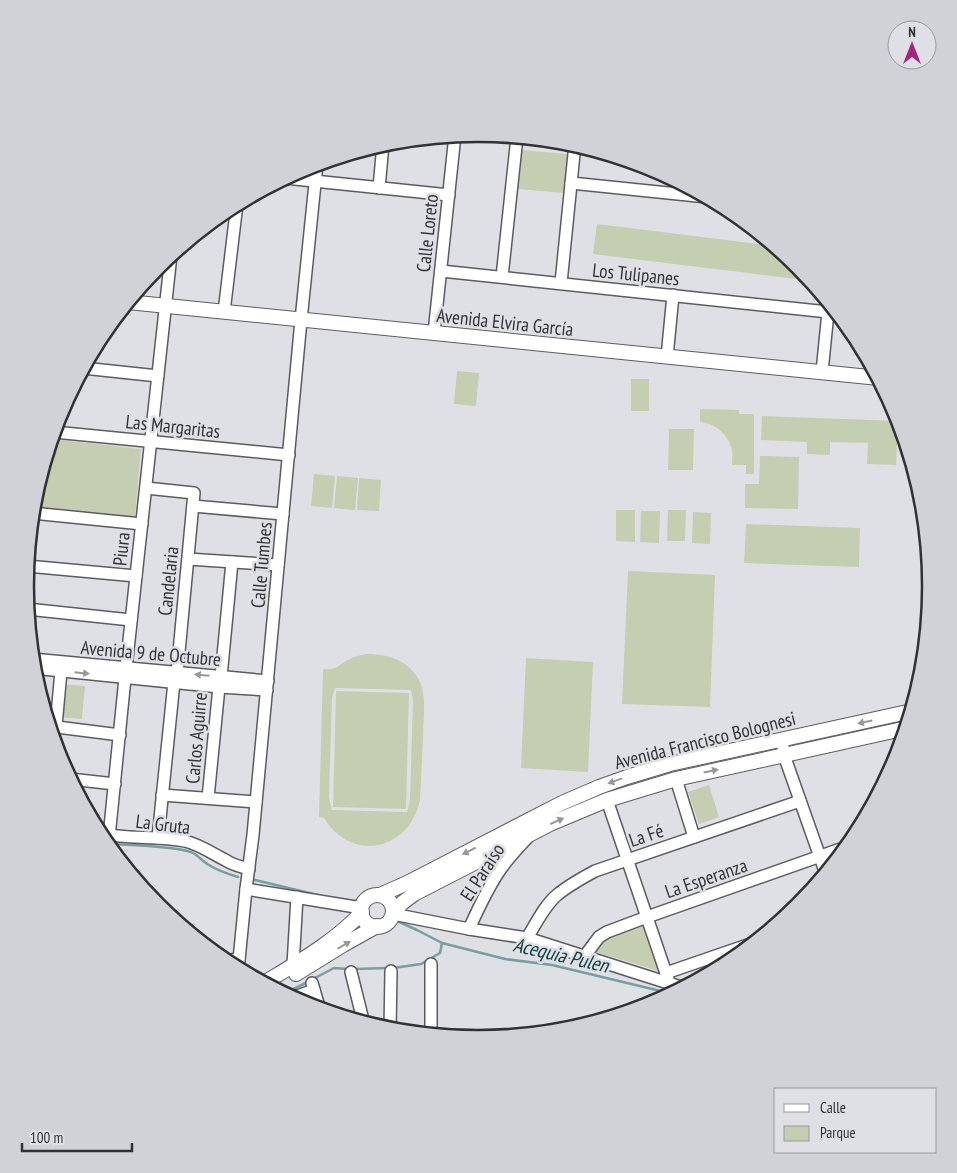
<svg xmlns="http://www.w3.org/2000/svg" width="957" height="1173" viewBox="0 0 957 1173" font-family="'PT Sans Narrow',sans-serif">
	<style>
		.green { fill: #c5ceb1; fill-rule: evenodd }
		.lines { fill: none; stroke-linecap: round; stroke-linejoin: round }
		.stream { stroke: #789e9f; stroke-width: 2.5 }
		.minor-casing { stroke: #5b5c61; stroke-width: 14 }
		.major-casing { stroke: #5b5c61; stroke-width: 16 }
		.minor { stroke: #fff; stroke-width: 11 }
		.major { stroke: #fff; stroke-width: 14 }
		.oneway { fill: #98989a }
		.labels { text-anchor: middle; dominant-baseline: central; stroke-width: 5; stroke-linejoin: round; paint-order: stroke }
		.street-label { font-size: 19px; fill: #313234; stroke: #dfe0e6 }
		.water-label { font-size: 20px; font-style: italic; fill: #0f4042; stroke: #dfe0e6 }
		.rim { fill: none; stroke: #313234; stroke-width: 2.5 }
	</style>
	<rect width="100%" height="100%" fill="#dfe0e6"/>
	<g class="green">
		<path d="M 521,150 L 567,154 L 564,193 L 518,189 Z"/>
		<path d="M 597,224 L 775,246 L 799,266 L 812,281 L 593,254 Z"/>
		<path d="M 457,371 L 479,373 L 476,406 L 454,404 Z"/>
		<rect x="631" y="379" width="18" height="32"/>
		<path d="M 700,409 L 739,410 L 739,414 L 754,414 L 754,474 L 746,474 L 746,465 L 732,465 C 732,460 733,454 732,449 C 728,434 714,423 700,422 Z"/>
		<path d="M 762,416 L 898,421 L 896,465 L 867,464 L 868,443 L 830,442 L 830,455 L 807,454 L 807,442 L 761,440 Z"/>
		<path d="M 669,429 L 694,429 L 693,470 L 668,470 Z"/>
		<path d="M 52,439 L 141,449 L 135,517 L 33,507 L 34,498 Z"/>
		<path d="M 760,456 L 799,457 L 798,509 L 745,508 L 745,484 L 759,484 Z"/>
		<path d="M 314,474 L 335,476 L 332,508 L 311,506 Z"/>
		<path d="M 337,476 L 358,478 L 355,510 L 334,508 Z"/>
		<path d="M 359,478 L 381,480 L 379,511 L 357,510 Z"/>
		<path d="M 616,510 L 635,510 L 635,542 L 616,541 Z"/>
		<path d="M 668,510 L 686,510 L 685,541 L 667,541 Z"/>
		<path d="M 641,511 L 660,511 L 659,543 L 640,542 Z"/>
		<path d="M 693,512 L 711,513 L 710,544 L 692,543 Z"/>
		<path d="M 746,524 L 860,528 L 859,567 L 744,563 Z"/>
		<path d="M 628,571 L 715,575 L 710,707 L 622,704 Z"/>
		<path d="M 367,654 C 391,654 415,663 422,688 C 426,704 423,722 423,738 C 422,759 421,780 420,800 C 409,851 352,863 324,818 L 319,817 L 323,669 C 339,670 337,665 350,659 C 356,656 361,655 367,654 ZM 335,688 L 411,690 L 413,700 L 410,800 L 407,812 L 332,810 L 329,798 L 332,698 Z"/>
		<path d="M 526,658 L 593,662 L 588,772 L 521,768 Z"/>
		<path d="M 62,684 L 85,686 L 82,719 L 60,717 Z"/>
		<path d="M 336,691 L 409,693 L 406,809 L 333,807 Z"/>
		<path d="M 709,785 L 719,817 L 699,824 L 688,792 Z"/>
		<path d="M 645,924 L 662,972 L 593,951 L 603,939 Z"/>
	</g>
	<g class="lines">
		<g class="stream">
			<path d="M 111,844 C 129,845 179,846 193,853 C 199,856 203,862 209,865 C 218,871 228,874 238,877"/>
			<path d="M 255,880 L 322,896"/>
			<path d="M 397,921 L 417,930 L 442,943 L 505,959 L 552,965 L 673,994"/>
			<path d="M 393,968 L 421,964 L 440,953 L 442,943"/>
			<path d="M 353,969 L 388,968"/>
			<path d="M 313,979 L 334,968 L 348,969"/>
			<path d="M 283,994 L 308,982"/>
		</g>
		<g class="minor-casing">
			<g id="minor">
				<path d="M 285,178 L 449,195"/>
				<path d="M 571,183 L 707,197"/>
				<path d="M 379,188 L 383,144"/>
				<path d="M 441,271 L 828,312"/>
				<path d="M 502,277 L 517,137"/>
				<path d="M 561,283 L 575,144"/>
				<path d="M 224,312 L 237,204"/>
				<path d="M 434,333 L 455,135"/>
				<path d="M 667,357 L 673,295"/>
				<path d="M 83,368 L 158,376"/>
				<path d="M 822,372 L 829,302"/>
				<path d="M 54,432 L 289,455"/>
				<path d="M 146,488 L 194,493 L 177,673"/>
				<path d="M 193,506 L 283,514"/>
				<path d="M 32,513 L 142,524"/>
				<path d="M 188,559 L 278,565"/>
				<path d="M 27,566 L 136,576"/>
				<path d="M 27,609 L 131,620"/>
				<path d="M 32,659 L 268,681"/>
				<path d="M 33,668 L 219,687 L 267,690"/>
				<path d="M 49,726 L 120,735"/>
				<path d="M 56,726 L 61,671"/>
				<path d="M 782,740 L 784,755 L 826,874"/>
				<path d="M 70,779 L 115,784"/>
				<path d="M 676,779 L 694,837"/>
				<path d="M 162,795 L 256,802"/>
				<path d="M 208,798 L 219,687 L 221,677 L 232,562"/>
				<path d="M 607,800 L 670,985"/>
				<path d="M 99,833 C 127,840 156,835 185,841 C 201,845 213,854 227,861 C 233,865 242,867 249,869"/>
				<path d="M 158,838 L 174,682"/>
				<path d="M 108,847 L 126,668 L 171,255"/>
				<path d="M 246,889 L 362,908"/>
				<path d="M 393,914 L 469,929 L 527,938 L 684,988"/>
				<path d="M 469,929 C 478,909 487,889 500,870 C 508,858 518,848 528,837"/>
				<path d="M 527,938 C 536,924 544,906 557,895 C 569,885 582,878 595,871 L 800,801"/>
				<path d="M 584,957 L 599,937 L 607,932 L 647,917 L 849,846"/>
				<path d="M 223,961 L 239,959"/>
				<path d="M 431,964 L 431,1035"/>
				<path d="M 293,965 L 297,897"/>
				<path d="M 238,970 L 246,889 L 253,835 L 301,320 L 317,164"/>
				<path d="M 351,972 L 364,1024"/>
				<path d="M 666,973 L 756,942"/>
				<path d="M 312,983 L 320,1010"/>
				<path d="M 292,998 L 314,990"/>
				<path d="M 390,1031 L 391,971"/>
			</g>
		</g>
		<g class="major-casing">
			<g id="major">
				<path d="M 128,302 L 879,378"/>
				<path d="M 380,895 L 407,883 L 562,803 L 599,787 L 627,777 L 670,764 L 912,711"/>
				<circle cx="377" cy="911" r="16"/>
				<path d="M 393,913 L 402,903 L 414,894 L 552,823 L 607,800 L 676,779 L 907,728"/>
				<path d="M 296,974 L 343,945 L 377,926"/>
				<path d="M 264,983 C 297,963 336,941 362,912"/>
			</g>
		</g>
		<use href="#minor" class="minor"/>
		<use href="#major" class="major"/>
	</g>
	<defs><path id="oneway-solid" d="M-6-.8H1V-3.2L6.5 0L1 3.2V.8H-6Z" transform="scale(1.25)"/></defs>
	<g class="oneway">
		<use href="#oneway-solid" transform="translate(82 673) rotate(6)"/>
		<use href="#oneway-solid" transform="translate(202 675) rotate(-175)"/>
		<use href="#oneway-solid" transform="translate(865 722) rotate(168)"/>
		<use href="#oneway-solid" transform="translate(711 771) rotate(-12)"/>
		<use href="#oneway-solid" transform="translate(615 781) rotate(160)"/>
		<use href="#oneway-solid" transform="translate(557 821) rotate(-24)"/>
		<use href="#oneway-solid" transform="translate(469 851) rotate(153)"/>
		<use href="#oneway-solid" transform="translate(344 945) rotate(-30)"/>
	</g>
	<g class="labels">
		<g class="street-label">
			<text transform="translate(427 233) rotate(-84)">Calle Loreto</text>
			<text transform="translate(636 274) rotate(6)">Los Tulipanes</text>
			<text transform="translate(505 322) rotate(6)">Avenida Elvira García</text>
			<text transform="translate(173 426) rotate(6)">Las Margaritas</text>
			<text transform="translate(121 549) rotate(-84)">Piura</text>
			<text transform="translate(261 565) rotate(-85)">Calle Tumbes</text>
			<text transform="translate(168 581) rotate(-84)">Candelaria</text>
			<text transform="translate(151 653) rotate(5)">Avenida 9 de Octubre</text>
			<text transform="translate(196 738) rotate(-85)">Carlos Aguirre</text>
			<text transform="translate(705 740) rotate(-14)">Avenida Francisco Bolognesi</text>
			<text transform="translate(163 824) rotate(7)">La Gruta</text>
			<text transform="translate(646 835) rotate(-19)">La Fé</text>
			<text transform="translate(482 872) rotate(-57)">El Paraíso</text>
			<text transform="translate(706 878) rotate(-19)">La Esperanza</text>
		</g>
		<g class="water-label">
			<text transform="translate(561 955) rotate(13)">Acequia Pulen</text>
		</g>
	</g>
	<path d="M0 0H957V1173H0ZM34 586a444 444 0 1 1 888 0a444 444 0 1 1-888 0Z" fill="#d1d2d8" fill-rule="evenodd"/>
	<path class="rim" d="M34 586a444 444 0 1 1 888 0a444 444 0 1 1-888 0Z"/>
	<rect x="774" y="1088" width="162" height="65" fill="#dfe0e6" stroke="#999a9f"/>
	<rect x="784" y="1104" width="25" height="8" fill="#ffffff" stroke="#999a9f"/>
	<text x="820" y="1113" font-size="15" fill="#313234">Calle</text>
	<rect x="784" y="1126" width="25" height="15" fill="#c5ceb1" stroke="#999a9f"/>
	<text x="820" y="1138" font-size="15" fill="#313234">Parque</text>
	<g transform="translate(912 45)"><circle r="24" fill="#dfe0e6" stroke="#999a9f"/>
	<path d="M0-4L9 19L0 12L-9 19Z" fill="#a42779"/>
	<text y="-8" font-size="14" font-weight="bold" text-anchor="middle" fill="#313234">N</text>
	</g>
	<path d="M22 1143v8h110v-8" fill="none" stroke="#313234" stroke-width="2.5"/>
	<text x="30" y="1143" font-size="15" fill="#313234" stroke="#dfe0e6" stroke-width="4" paint-order="stroke">100 m</text>
</svg>
